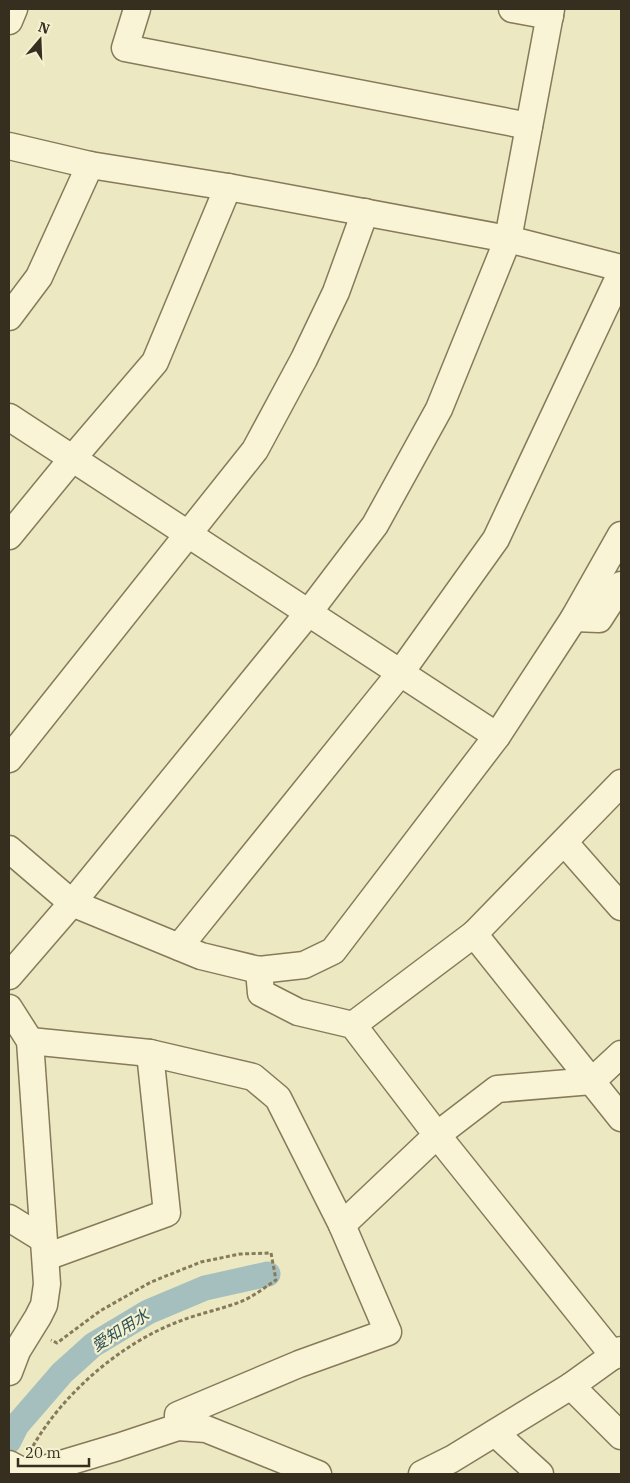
<svg xmlns="http://www.w3.org/2000/svg" width="630" height="1483" viewBox="0 0 630 1483" font-family="'IBM Plex Serif','Noto Sans JP',serif">
	<style>
		.lines { fill: none; stroke-linecap: round; stroke-linejoin: round }
		.canal { stroke: #a4bfbd; stroke-width: 25 }
		.minor-casing { stroke: #867a5a; stroke-width: 29 }
		.path { stroke: #867a5a; stroke-width: 3; stroke-dasharray: 4 2.5; stroke-linecap: butt }
		.minor { stroke: #f8f4d5; stroke-width: 26 }
		.labels { text-anchor: middle; dominant-baseline: central; stroke-width: 4.5; stroke-linejoin: round; paint-order: stroke }
		.water-label { font-size: 16px; font-style: italic; fill: #2d5055; stroke: #f4f1d1 }
	</style>
	<rect width="100%" height="100%" fill="#ece8c2"/>
	<g class="lines">
		<path class="canal" d="M 9,1441 L 17,1425 L 62,1373 L 93,1345 L 148,1312 L 205,1288 L 268,1274"/>
		<g class="minor-casing">
			<g id="minor">
				<path d="M 137,9 L 125,48 L 529,126"/>
				<path d="M 512,9 L 550,16"/>
				<path d="M 9,21 L 14,9"/>
				<path d="M 9,146 L 90,165 L 228,187 L 508,239 L 621,268"/>
				<path d="M 9,317 L 39,277 L 90,165"/>
				<path d="M 9,417 L 497,736"/>
				<path d="M 9,536 L 72,459 L 155,362 L 228,187"/>
				<path d="M 574,618 L 599,619 L 621,585"/>
				<path d="M 9,759 L 255,450 L 304,359 L 336,292 L 365,212"/>
				<path d="M 564,842 L 621,907"/>
				<path d="M 9,849 L 72,903 L 201,956 L 259,970 L 304,965 L 333,951 L 497,736 L 574,618 L 621,535"/>
				<path d="M 474,934 L 621,783"/>
				<path d="M 179,947 L 401,672 L 496,539 L 621,273"/>
				<path d="M 259,970 L 261,993 L 298,1012 L 353,1025 L 437,1135 L 614,1356"/>
				<path d="M 9,976 L 72,903 L 309,612 L 375,525 L 439,409 L 508,239 L 551,9"/>
				<path d="M 9,1008 L 30,1041 L 47,1284 L 44,1305 L 38,1317 L 17,1351 L 9,1372"/>
				<path d="M 353,1025 L 474,934 L 621,1118"/>
				<path d="M 9,1218 L 43,1239"/>
				<path d="M 342,1225 L 437,1135 L 497,1089 L 592,1081 L 621,1054"/>
				<path d="M 46,1257 L 167,1213 L 150,1053"/>
				<path d="M 621,1350 L 571,1386 L 621,1436"/>
				<path d="M 178,1427 L 206,1429 L 318,1474"/>
				<path d="M 495,1433 L 540,1474"/>
				<path d="M 9,1464 L 28,1474 L 118,1447 L 178,1427 L 178,1415 L 299,1364 L 388,1332 L 342,1225 L 278,1098 L 253,1077 L 150,1053 L 30,1041"/>
				<path d="M 422,1474 L 452,1459 L 571,1386"/>
			</g>
		</g>
		<path class="path" d="M 33,1446 C 63,1394 119,1345 175,1323 C 196,1314 219,1310 240,1302 C 253,1297 265,1287 276,1280 L 271,1253 L 240,1254 L 201,1262 L 151,1282 L 100,1311 L 57,1343 L 51,1340"/>
		<use href="#minor" class="minor"/>
	</g>
	<g class="labels">
		<g class="water-label">
			<text transform="translate(120 1330) rotate(-32)">愛知用水</text>
		</g>
	</g>
	<rect width="630" height="1483" fill="none" stroke="#362e1e" stroke-width="20"/>
	<g transform="translate(40 40) rotate(19)" stroke="#f4f1d1" stroke-width="4" paint-order="stroke">
	<path d="M0-4L9 19L0 12L-9 19Z" fill="#362e1e"/>
	<text y="-8" font-size="14" font-weight="bold" text-anchor="middle" fill="#362e1e">N</text>
	</g>
	<path d="M18 1458v8h71v-8" fill="none" stroke="#362e1e" stroke-width="2.5"/>
	<text x="25" y="1458" font-size="15" fill="#362e1e" stroke="#f4f1d1" stroke-width="4" paint-order="stroke">20 m</text>
</svg>
